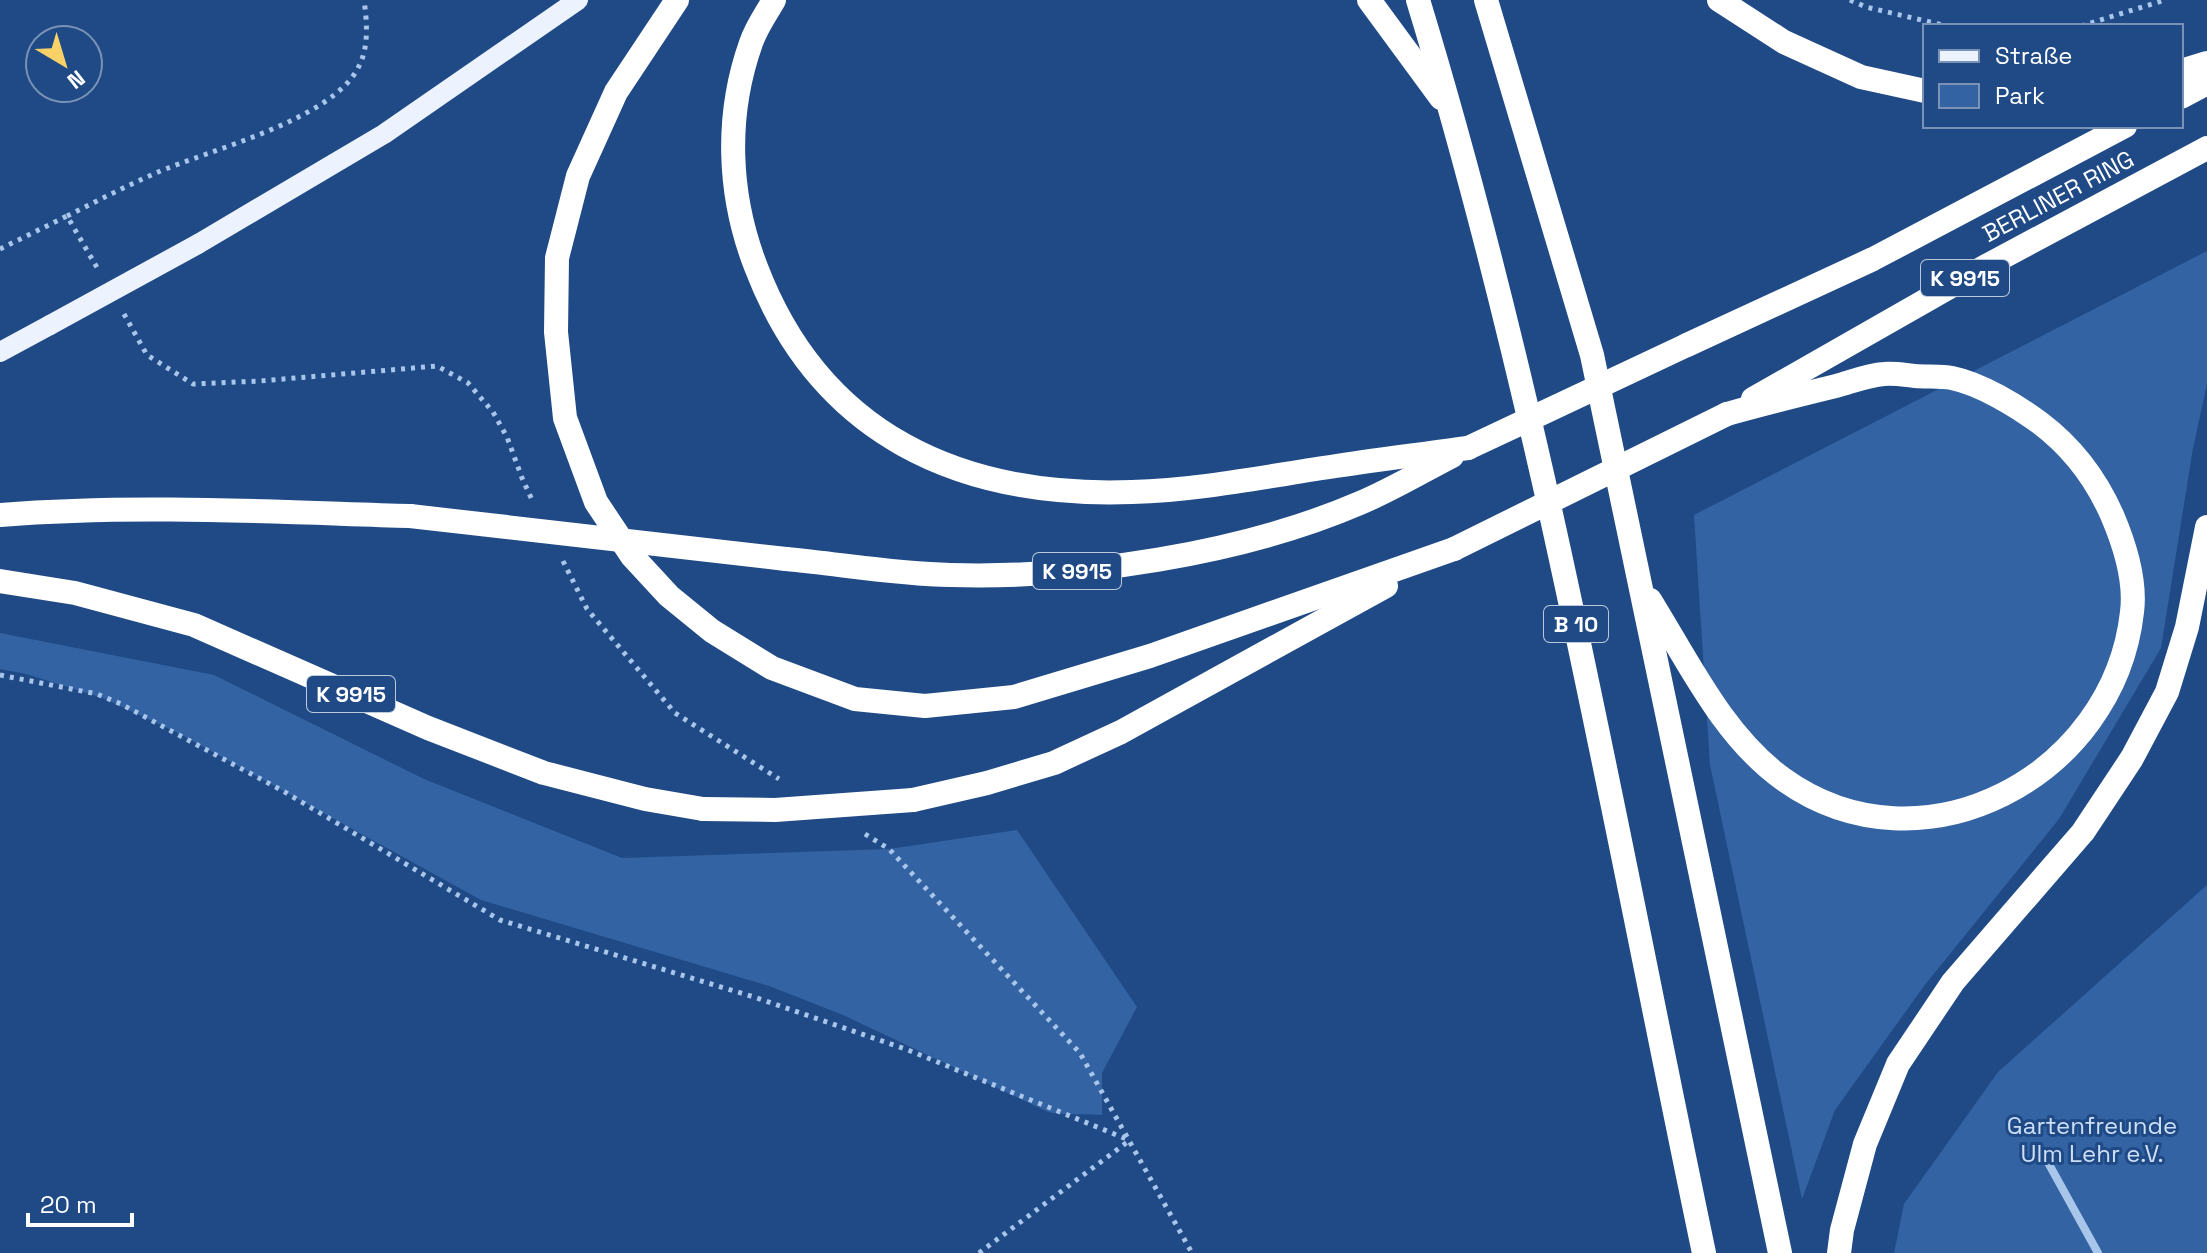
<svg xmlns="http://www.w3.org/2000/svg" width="2207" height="1253" viewBox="0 0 2207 1253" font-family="'Space Grotesk',sans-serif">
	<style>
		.green { fill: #3363a3 }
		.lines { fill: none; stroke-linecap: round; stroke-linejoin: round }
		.path { stroke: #a8c5ea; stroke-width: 5; stroke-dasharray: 4 6; stroke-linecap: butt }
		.street { stroke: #a8c5ea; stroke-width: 8 }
		.primary { stroke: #ecf3fe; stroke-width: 20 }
		.highway { stroke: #fff; stroke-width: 24 }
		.primary-bridge { stroke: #ecf3fe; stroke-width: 20 }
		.highway-bridge { stroke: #fff; stroke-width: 24 }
		.labels { text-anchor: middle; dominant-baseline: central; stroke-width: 6; stroke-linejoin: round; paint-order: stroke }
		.shield { fill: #1f4a86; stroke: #bcc9db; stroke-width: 2 }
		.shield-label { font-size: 22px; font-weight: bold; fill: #fff }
		.street-label { font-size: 24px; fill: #fff; stroke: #1f4a86 }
		.park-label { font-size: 24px; fill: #cddff7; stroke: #1f4a86 }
	</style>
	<rect width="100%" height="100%" fill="#1f4a86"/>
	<g class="green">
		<path d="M 2207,251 L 2207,384 L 2193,448 L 2161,648 L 2059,819 L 1924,986 L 1835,1110 L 1802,1199 L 1710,765 L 1694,515 Z"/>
		<path d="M 0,633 L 214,675 L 424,779 L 622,858 L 889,849 L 1017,830 L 1137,1007 L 1102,1073 L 1102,1115 C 1083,1113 1067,1116 1048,1112 L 843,1015 L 769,986 L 481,900 L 180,734 L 103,698 L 26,674 L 0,669 Z"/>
		<path d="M 2207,885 L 2207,1253 L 1894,1253 L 1904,1204 L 1998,1072 Z"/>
	</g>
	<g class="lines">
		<g class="path">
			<path d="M 1850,0 L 1866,7 L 1947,26"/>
			<path d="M 2081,26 L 2165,0"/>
			<path d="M 67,216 C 97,201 126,186 156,173 C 208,150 334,120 359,66 C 369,47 367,21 364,0"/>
			<path d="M 0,249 L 67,216 L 99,271"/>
			<path d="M 124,314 L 147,355 L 193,384 L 260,381 L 437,366 L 468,383 L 493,412 L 507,437 L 522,478 L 533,502"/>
			<path d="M 563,561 L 587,609 L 675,713 L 779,779"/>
			<path d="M 0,675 L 97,694 L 121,704 L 283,791 L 500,920 L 754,997 L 908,1050 L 1129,1140"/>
			<path d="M 865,834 L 889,849 L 1080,1053 L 1192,1253"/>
			<path d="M 979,1253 L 1130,1140"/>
		</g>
		<path class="street" d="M 2045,1157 L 2098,1253"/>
		<g class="primary">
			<path d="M 198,244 L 384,134 L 578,0"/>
			<path d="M 0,352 L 50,325"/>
		</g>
		<g class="highway">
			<path d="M 677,0 L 616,92 L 578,176 L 557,258 L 556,332 L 565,418 L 596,502 L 632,556 L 669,596 L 712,631 L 772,668 L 855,699 L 925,706 L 1014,697 L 1150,656 L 1454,549"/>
			<path d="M 774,0 C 766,14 756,28 751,43 C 725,116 728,195 756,267 C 820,435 960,498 1132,492 C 1201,490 1268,476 1336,466 C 1380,459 1424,454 1468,448"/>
			<path d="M 1369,0 L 1441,98"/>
			<path d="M 1418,0 C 1543,410 1616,834 1704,1253"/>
			<path d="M 1486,0 L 1592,355 L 1780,1253"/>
			<path d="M 1719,0 L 1784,42 L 1861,77 L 1925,91"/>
			<path d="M 2181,71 L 2207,63"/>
			<path d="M 2181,97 L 2207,83"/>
			<path d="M 1687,345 L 1873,259 L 2125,126"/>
			<path d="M 1753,399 L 1988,265 L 2207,148"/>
			<path d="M 0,515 C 136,504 274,512 410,516"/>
			<path d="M 786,559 C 840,564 895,574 950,575 C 1077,579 1242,554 1360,503 C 1391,490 1421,472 1452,456"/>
			<path d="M 0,581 L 75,593 L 194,625 L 428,728 L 544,773 L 645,799 L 703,809"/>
			<path d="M 1650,600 C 1688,661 1723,736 1783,779 C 1922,879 2114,776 2132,612 C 2136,581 2124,543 2112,515 C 2096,479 2072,447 2040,423 C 2017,406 1981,384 1952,378 C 1941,376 1927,377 1915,376 C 1905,375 1894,373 1884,374 C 1868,375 1851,382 1836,386 C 1799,395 1763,404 1727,414"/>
			<path d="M 913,800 L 987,783 L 1054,763 L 1121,732 L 1386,586"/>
			<path d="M 1839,1253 L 1842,1230 L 1865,1144 L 1898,1064 L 1953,982 L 2083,832 L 2132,758 L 2167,692 L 2187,627 L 2207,527"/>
		</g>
		<path class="primary-bridge" d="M 50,325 L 198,244"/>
		<g class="highway-bridge">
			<path d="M 1468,448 L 1687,345"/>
			<path d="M 410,516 L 786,559"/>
			<path d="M 1454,549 L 1727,414"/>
			<path d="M 703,809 L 775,810 L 913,800"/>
		</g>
	</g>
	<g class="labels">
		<g class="shield">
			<rect x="1921" y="260" width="88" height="36" rx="6"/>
			<rect x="1033" y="553" width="88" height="36" rx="6"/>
			<rect x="1544" y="606" width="64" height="36" rx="6"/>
			<rect x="307" y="676" width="88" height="36" rx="6"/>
		</g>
		<g class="shield-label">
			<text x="1965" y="278">K 9915</text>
			<text x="1077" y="571">K 9915</text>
			<text x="1576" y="624">B 10</text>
			<text x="351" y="694">K 9915</text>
		</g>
		<g class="street-label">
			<text transform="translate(2058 196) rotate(-28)">BERLINER RING</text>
		</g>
		<g class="park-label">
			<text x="2092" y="1125">Gartenfreunde<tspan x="2092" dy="28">Ulm Lehr e.V.</tspan></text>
		</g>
	</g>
	<rect x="1923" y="24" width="260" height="104" fill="#1f4a86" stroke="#7992b6" stroke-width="2"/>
	<rect x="1939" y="50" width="40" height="12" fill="#ecf3fe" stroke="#7992b6" stroke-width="2"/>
	<text x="1995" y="64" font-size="24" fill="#ffffff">Straße</text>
	<rect x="1939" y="84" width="40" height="24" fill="#3363a3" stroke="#7992b6" stroke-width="2"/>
	<text x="1995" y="104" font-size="24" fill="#ffffff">Park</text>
	<g transform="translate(64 64) rotate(142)"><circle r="38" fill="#1f4a86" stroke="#7992b6" stroke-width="2"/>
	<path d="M0-6L14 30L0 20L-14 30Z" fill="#f8d168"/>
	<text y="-12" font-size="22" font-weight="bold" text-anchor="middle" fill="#ffffff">N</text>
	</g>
	<path d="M28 1213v12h104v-12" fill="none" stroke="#ffffff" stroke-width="4"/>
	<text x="40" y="1213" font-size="24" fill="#ffffff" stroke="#1f4a86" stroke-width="6" paint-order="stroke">20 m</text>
</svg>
